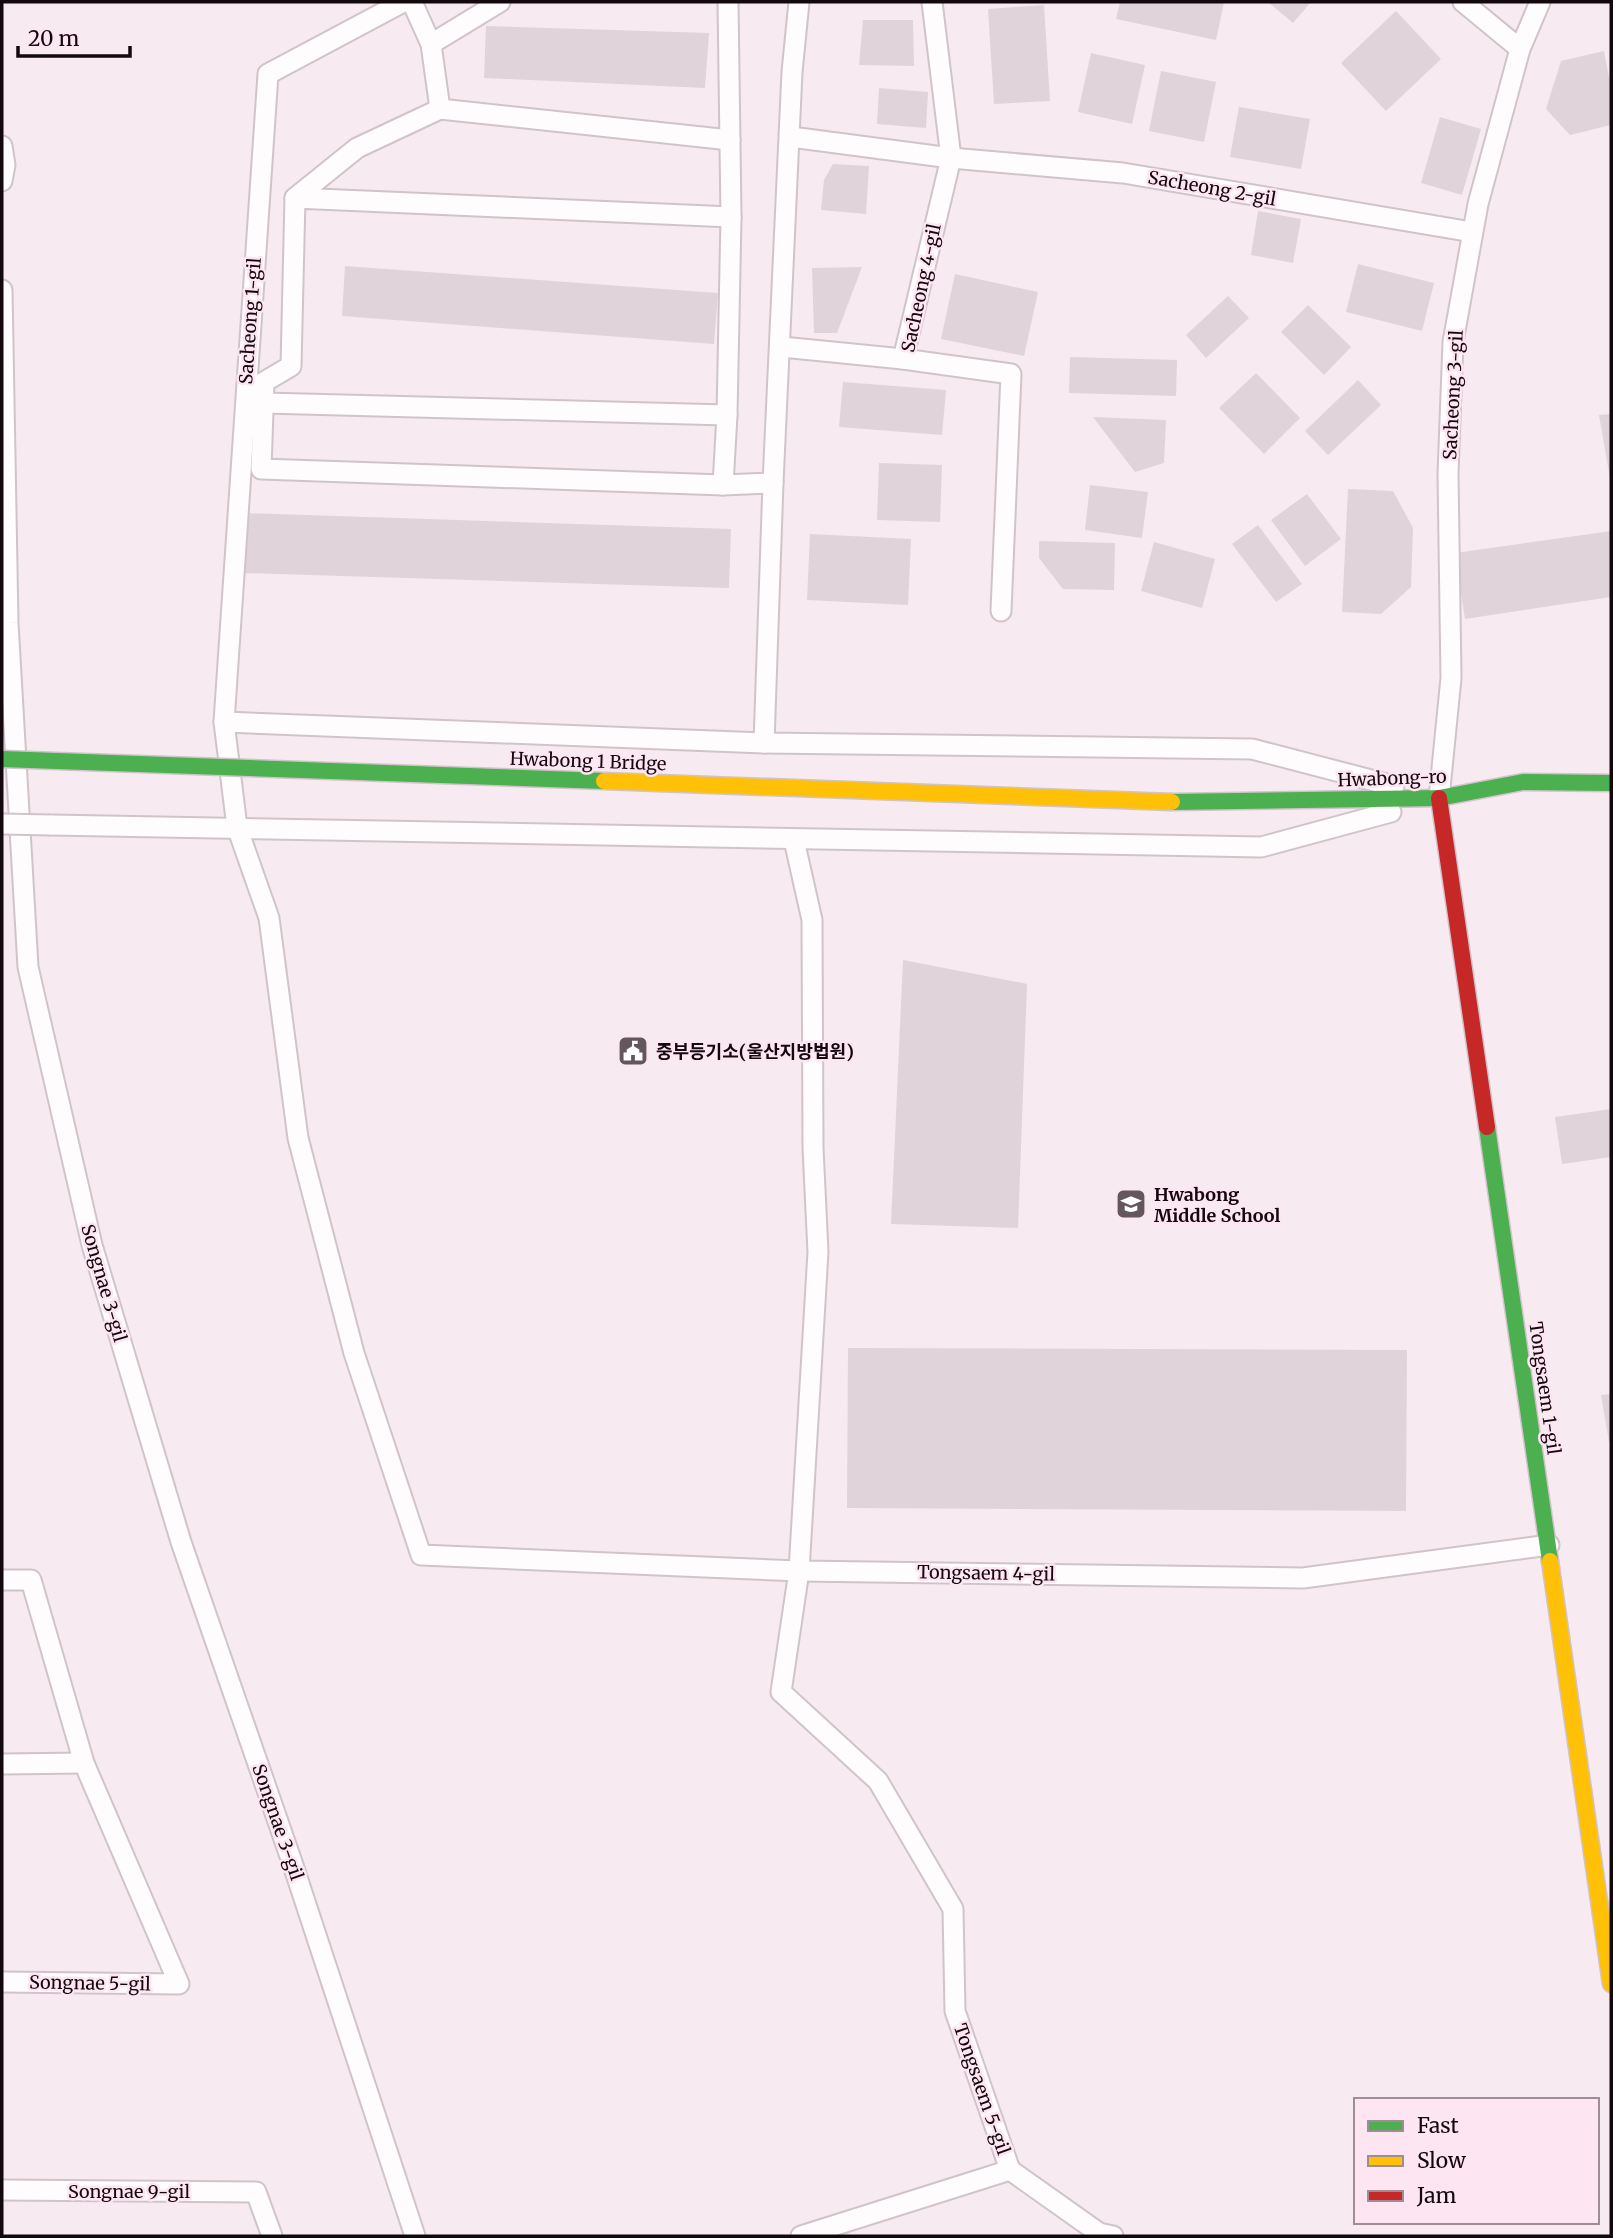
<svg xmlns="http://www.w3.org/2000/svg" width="1613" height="2238" viewBox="0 0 1613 2238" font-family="Merriweather,'Noto Sans KR',serif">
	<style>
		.building { fill: #e0d4da }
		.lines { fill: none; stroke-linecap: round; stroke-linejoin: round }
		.lane-casing { stroke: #d0c4ca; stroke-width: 23 }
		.fast-casing { stroke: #d0c4ca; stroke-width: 19 }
		.slow-casing { stroke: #d0c4ca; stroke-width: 19 }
		.jam-casing { stroke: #d0c4ca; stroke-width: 19 }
		.lane { stroke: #fefcfd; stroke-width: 19 }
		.fast { stroke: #4caf50; stroke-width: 16 }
		.slow { stroke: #ffc107; stroke-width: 16 }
		.jam { stroke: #c62828; stroke-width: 16 }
		.lane-bridge-casing { stroke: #d0c4ca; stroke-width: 23; stroke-linecap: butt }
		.fast-bridge-casing { stroke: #d0c4ca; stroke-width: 19; stroke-linecap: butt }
		.slow-bridge-casing { stroke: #d0c4ca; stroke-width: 19; stroke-linecap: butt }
		.lane-bridge { stroke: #fefcfd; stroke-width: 19 }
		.fast-bridge { stroke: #4caf50; stroke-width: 16 }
		.slow-bridge { stroke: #ffc107; stroke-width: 16 }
		.labels { text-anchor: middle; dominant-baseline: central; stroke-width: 5; stroke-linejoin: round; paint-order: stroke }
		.street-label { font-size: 18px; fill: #13080e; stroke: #fde5f1 }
		.poi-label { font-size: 18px; font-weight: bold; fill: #13080e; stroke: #fde5f1; text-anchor: start }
	</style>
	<rect width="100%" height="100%" fill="#f7ebf1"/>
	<g class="building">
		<path d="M 1120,2 L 1224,2 L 1216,40 L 1116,19 Z"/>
		<path d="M 1268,2 L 1311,2 L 1293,23 Z"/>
		<path d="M 1044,5 L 1050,101 L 994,104 L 988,9 Z"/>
		<path d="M 1396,11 L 1441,59 L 1386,111 L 1341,63 Z"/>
		<path d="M 863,20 L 913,20 L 914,66 L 859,65 Z"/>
		<path d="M 486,26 L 709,33 L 705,88 L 484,78 Z"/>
		<path d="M 1604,51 L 1611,88 L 1611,125 L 1570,135 L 1546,109 L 1561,61 Z"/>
		<path d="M 1091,53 L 1145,65 L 1132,124 L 1078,112 Z"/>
		<path d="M 1161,71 L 1216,82 L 1204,142 L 1149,131 Z"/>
		<path d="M 879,88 L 928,92 L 926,128 L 877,124 Z"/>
		<path d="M 1239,107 L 1310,119 L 1301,169 L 1230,157 Z"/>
		<path d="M 1440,117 L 1481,129 L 1462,195 L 1421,183 Z"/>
		<path d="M 833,164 L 869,166 L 866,214 L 821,210 L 824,180 Z"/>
		<path d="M 1258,211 L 1301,219 L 1293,263 L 1251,255 Z"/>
		<path d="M 1358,264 L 1434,283 L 1422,331 L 1346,312 Z"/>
		<path d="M 345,266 L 718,293 L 714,344 L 342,316 Z"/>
		<path d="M 862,267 L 837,333 L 814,333 L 812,268 Z"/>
		<path d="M 955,274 L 1038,292 L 1024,356 L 941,339 Z"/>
		<path d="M 1228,296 L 1249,318 L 1206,358 L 1186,335 Z"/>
		<path d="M 1308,305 L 1351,347 L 1324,375 L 1281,332 Z"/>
		<path d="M 1070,357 L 1177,360 L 1176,396 L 1069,393 Z"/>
		<path d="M 1256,373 L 1300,418 L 1264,454 L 1219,408 Z"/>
		<path d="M 1358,380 L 1381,405 L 1328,455 L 1305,431 Z"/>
		<path d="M 843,382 L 946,390 L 942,435 L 839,427 Z"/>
		<path d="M 1611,414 L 1611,478 L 1610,478 L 1599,415 Z"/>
		<path d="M 1093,417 L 1166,420 L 1164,463 L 1135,472 Z"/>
		<path d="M 879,463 L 942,465 L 940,522 L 877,520 Z"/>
		<path d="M 1090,485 L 1148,492 L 1142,538 L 1085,530 Z"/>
		<path d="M 1348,489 L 1393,491 L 1413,528 L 1411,587 L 1381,614 L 1342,612 Z"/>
		<path d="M 1307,494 L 1341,539 L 1305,566 L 1271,520 Z"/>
		<path d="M 244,513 L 731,529 L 729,588 L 243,573 Z"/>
		<path d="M 1258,525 L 1302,584 L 1276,602 L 1232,544 Z"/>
		<path d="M 1611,531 L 1611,597 L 1465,619 L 1455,553 Z"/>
		<path d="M 810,534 L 911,539 L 908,605 L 807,600 Z"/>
		<path d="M 1039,541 L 1115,543 L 1114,590 L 1063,589 L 1039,558 Z"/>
		<path d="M 1154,542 L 1215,559 L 1202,608 L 1141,591 Z"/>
		<path d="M 903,960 L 1027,984 L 1018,1228 L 891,1224 Z"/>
		<path d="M 1611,1109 L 1611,1157 L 1562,1164 L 1555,1117 Z"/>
		<path d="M 848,1348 L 1407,1350 L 1406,1511 L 847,1508 Z"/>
		<path d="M 1611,1394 L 1611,1442 L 1609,1442 L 1601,1395 Z"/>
	</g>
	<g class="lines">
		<g class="lane-casing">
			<g id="lane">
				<path d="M 403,2 L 268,74 L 224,722 L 237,827 L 269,918 L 298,1138 L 354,1353 L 421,1555 L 799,1571 L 1303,1578 L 1549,1545"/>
				<path d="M 412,2 L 431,44 L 500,2"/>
				<path d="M 728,2 L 731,217 L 295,198 L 291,366 L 264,382 L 261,469 L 723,485 L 773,483"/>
				<path d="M 1463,2 L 1520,49"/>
				<path d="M 431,44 L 440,109 L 730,140"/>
				<path d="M 791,137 L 951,158 L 1123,173 L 1472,232"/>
				<path d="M 2,146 L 5,165 L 2,181"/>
				<path d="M 295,198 L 357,148 L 440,109"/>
				<path d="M 2,290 L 8,623 L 28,967 L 92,1245 L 181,1542 L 292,1862 L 415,2236"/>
				<path d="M 782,347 L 903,359 L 1011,374 L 1001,611"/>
				<path d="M 903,359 L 951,158 L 932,2"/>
				<path d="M 264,403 L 727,415 L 731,217"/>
				<path d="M 723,485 L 727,415"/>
				<path d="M 224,722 L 764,743 L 1252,749 L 1394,786"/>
				<path d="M 764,743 L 773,483 L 792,72 L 799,2"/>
				<path d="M 1439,798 L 1451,678 L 1448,474 L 1453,342 L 1478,204 L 1520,49 L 1540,2"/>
				<path d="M 51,825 L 1261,847 L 1391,812"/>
				<path d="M 794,840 L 812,920 L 813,1148 L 818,1252 L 799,1571 L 781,1692 L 878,1781 L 953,1909 L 955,2011 L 1010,2170"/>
				<path d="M 2,1580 L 31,1580 L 84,1763 L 179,1984 L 2,1982"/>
				<path d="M 2,1764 L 84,1763"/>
				<path d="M 1010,2170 L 1099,2233 L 1113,2236"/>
				<path d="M 2,2190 L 256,2192 L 272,2236"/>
				<path d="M 801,2236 L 1010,2170"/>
			</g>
		</g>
		<g class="fast-casing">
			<g id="fast">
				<path d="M 1172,802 L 1439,798 L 1523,782 L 1611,783"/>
				<path d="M 1487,1127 L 1550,1561"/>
			</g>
		</g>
		<g class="slow-casing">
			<path id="slow" d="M 1550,1561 L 1611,1984"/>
		</g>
		<g class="jam-casing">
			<path id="jam" d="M 1439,798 L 1487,1127"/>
		</g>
		<use href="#lane" class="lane"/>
		<use href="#fast" class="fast"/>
		<use href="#slow" class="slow"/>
		<use href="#jam" class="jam"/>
		<g class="lane-bridge-casing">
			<path id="lane-bridge" d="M 2,824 L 51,825"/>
		</g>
		<g class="fast-bridge-casing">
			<path id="fast-bridge" d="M 2,759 L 604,781"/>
		</g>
		<g class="slow-bridge-casing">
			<path id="slow-bridge" d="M 604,781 L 1172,802"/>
		</g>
		<use href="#lane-bridge" class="lane-bridge"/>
		<use href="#fast-bridge" class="fast-bridge"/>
		<use href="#slow-bridge" class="slow-bridge"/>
	</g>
	<defs>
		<g id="civic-square" transform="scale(1.575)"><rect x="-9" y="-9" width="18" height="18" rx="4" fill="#63575d" stroke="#fde5f1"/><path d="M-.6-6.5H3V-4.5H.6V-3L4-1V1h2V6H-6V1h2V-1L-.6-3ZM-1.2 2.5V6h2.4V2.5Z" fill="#fff"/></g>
		<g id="school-square" transform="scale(1.575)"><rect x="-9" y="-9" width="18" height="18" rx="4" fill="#63575d" stroke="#fde5f1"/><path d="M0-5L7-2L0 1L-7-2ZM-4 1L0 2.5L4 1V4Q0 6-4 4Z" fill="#fff"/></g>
	</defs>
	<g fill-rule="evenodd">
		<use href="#civic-square" x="633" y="1051"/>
		<use href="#school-square" x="1131" y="1204"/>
	</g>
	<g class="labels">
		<g class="street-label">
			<text transform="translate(1212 188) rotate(10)">Sacheong 2-gil</text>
			<text transform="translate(921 288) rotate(-78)">Sacheong 4-gil</text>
			<text transform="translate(250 321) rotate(-86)">Sacheong 1-gil</text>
			<text transform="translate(1453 395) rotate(-87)">Sacheong 3-gil</text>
			<text transform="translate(588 761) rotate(2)">Hwabong 1 Bridge</text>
			<text transform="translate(1392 778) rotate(-2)">Hwabong-ro</text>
			<text transform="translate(104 1283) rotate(74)">Songnae 3-gil</text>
			<text transform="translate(1545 1388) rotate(82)">Tongsaem 1-gil</text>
			<text transform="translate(986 1573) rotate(1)">Tongsaem 4-gil</text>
			<text transform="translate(278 1822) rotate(71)">Songnae 3-gil</text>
			<text transform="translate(90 1983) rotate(1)">Songnae 5-gil</text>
			<text transform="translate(982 2089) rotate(71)">Tongsaem 5-gil</text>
			<text x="129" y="2191">Songnae 9-gil</text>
		</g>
		<g class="poi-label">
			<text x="656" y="1051">중부등기소(울산지방법원)</text>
			<text x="1154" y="1194">Hwabong<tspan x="1154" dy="21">Middle School</tspan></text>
		</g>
	</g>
	<rect width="1613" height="2238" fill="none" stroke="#13080e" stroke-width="7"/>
	<rect x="1354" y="2098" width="245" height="126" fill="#fde5f1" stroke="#9f8d96" stroke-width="2"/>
	<rect x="1368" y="2121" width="35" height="10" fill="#4caf50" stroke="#9f8d96" stroke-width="2"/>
	<text x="1417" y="2133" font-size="21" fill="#13080e">Fast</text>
	<rect x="1368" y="2156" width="35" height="10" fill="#ffc107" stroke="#9f8d96" stroke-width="2"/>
	<text x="1417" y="2168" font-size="21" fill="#13080e">Slow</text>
	<rect x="1368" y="2191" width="35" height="10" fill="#c62828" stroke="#9f8d96" stroke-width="2"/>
	<text x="1417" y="2203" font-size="21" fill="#13080e">Jam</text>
	<path d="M18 46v10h112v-10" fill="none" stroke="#13080e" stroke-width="3.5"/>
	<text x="28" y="46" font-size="21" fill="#13080e" stroke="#fde5f1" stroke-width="5" paint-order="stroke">20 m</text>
</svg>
